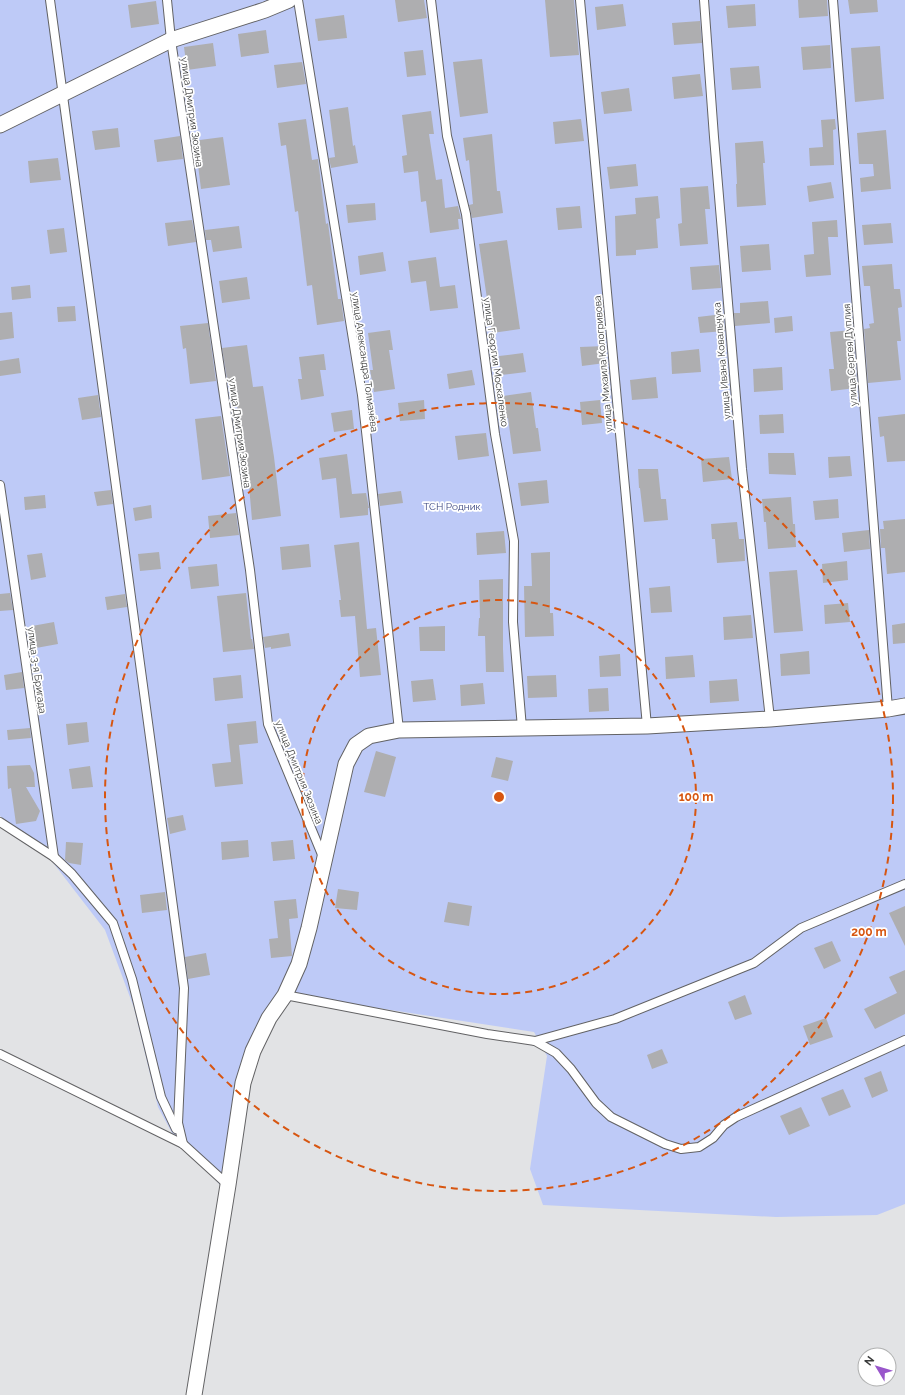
<svg xmlns="http://www.w3.org/2000/svg" width="905" height="1395" viewBox="0 0 905 1395" font-family="Raleway,sans-serif">
	<style>
		.green { fill: #becaf7 }
		.building { fill: #aeaeb0 }
		.lines { fill: none; stroke-linecap: round; stroke-linejoin: round }
		.lane-casing { stroke: #626264; stroke-width: 10 }
		.street-casing { stroke: #626264; stroke-width: 17 }
		.lane { stroke: #fff; stroke-width: 8 }
		.street { stroke: #fff; stroke-width: 15 }
		.ring { fill: none; stroke: #d75611; stroke-width: 2; stroke-dasharray: 7 5 }
		.labels { text-anchor: middle; dominant-baseline: central; stroke-width: 3.5; stroke-linejoin: round; paint-order: stroke }
		.street-label { font-size: 10px; fill: #3a3b3b; stroke: #fff }
		.park-label { font-size: 10px; fill: #3c4780; stroke: #fff }
		.centre { fill: #d75611; stroke: #fff; stroke-width: 2 }
		.ring-label { font-size: 12px; text-anchor: middle; font-weight: bold; fill: #d75611; stroke: #fff; stroke-width: 3.5; stroke-linejoin: round; paint-order: stroke }
	</style>
	<rect width="100%" height="100%" fill="#e2e3e5"/>
	<path class="green" d="M 0,0 L 905,0 L 905,1204 L 877,1215 L 776,1217 L 543,1205 L 530,1169 L 547,1056 L 534,1032 L 280,993 L 241,1072 L 222,1187 L 172,1133 L 158,1107 L 134,1008 L 105,930 L 51,860 L 0,816 Z"/>
	<g class="building">
		<path d="M 395,0 L 424,0 L 427,18 L 398,22 Z"/>
		<path d="M 545,0 L 574,0 L 579,55 L 550,57 Z"/>
		<path d="M 798,0 L 827,0 L 828,16 L 799,18 Z"/>
		<path d="M 848,0 L 877,0 L 878,12 L 850,14 Z"/>
		<path d="M 156,1 L 159,24 L 131,28 L 128,5 Z"/>
		<path d="M 623,4 L 626,26 L 597,30 L 595,7 Z"/>
		<path d="M 755,4 L 756,26 L 728,28 L 726,6 Z"/>
		<path d="M 344,15 L 347,38 L 318,41 L 315,19 Z"/>
		<path d="M 700,21 L 702,43 L 674,45 L 672,23 Z"/>
		<path d="M 266,30 L 269,53 L 241,57 L 238,34 Z"/>
		<path d="M 213,43 L 216,66 L 187,70 L 184,47 Z"/>
		<path d="M 830,45 L 831,68 L 803,70 L 801,47 Z"/>
		<path d="M 880,46 L 884,99 L 855,102 L 851,48 Z"/>
		<path d="M 423,50 L 426,75 L 407,77 L 404,52 Z"/>
		<path d="M 482,59 L 488,113 L 460,117 L 453,62 Z"/>
		<path d="M 302,62 L 306,84 L 277,88 L 274,65 Z"/>
		<path d="M 759,66 L 761,88 L 732,90 L 730,68 Z"/>
		<path d="M 700,74 L 703,96 L 674,99 L 672,77 Z"/>
		<path d="M 629,88 L 632,111 L 604,114 L 601,92 Z"/>
		<path d="M 348,107 L 353,146 L 355,145 L 358,163 L 331,168 L 329,158 L 335,157 L 329,110 Z"/>
		<path d="M 431,111 L 434,134 L 429,134 L 436,180 L 442,179 L 445,208 L 458,206 L 461,219 L 458,219 L 459,229 L 430,233 L 426,201 L 421,202 L 418,171 L 404,173 L 402,156 L 407,155 L 402,115 Z"/>
		<path d="M 306,119 L 312,160 L 318,159 L 326,224 L 328,223 L 338,299 L 341,299 L 344,321 L 317,325 L 312,285 L 307,286 L 298,211 L 295,212 L 286,145 L 281,146 L 278,123 Z"/>
		<path d="M 581,119 L 584,141 L 555,144 L 553,122 Z"/>
		<path d="M 835,119 L 836,129 L 833,130 L 834,165 L 810,166 L 809,148 L 823,147 L 821,120 Z"/>
		<path d="M 118,128 L 120,147 L 95,150 L 92,131 Z"/>
		<path d="M 886,130 L 891,189 L 861,192 L 860,178 L 874,176 L 873,164 L 859,164 L 857,133 Z"/>
		<path d="M 492,134 L 497,191 L 500,191 L 503,213 L 472,218 L 469,205 L 473,204 L 469,160 L 466,161 L 463,138 Z"/>
		<path d="M 180,136 L 183,159 L 157,162 L 154,140 Z"/>
		<path d="M 223,137 L 230,185 L 201,189 L 197,157 L 194,158 L 192,141 Z"/>
		<path d="M 763,141 L 765,163 L 763,163 L 766,205 L 737,207 L 736,184 L 737,184 L 735,143 Z"/>
		<path d="M 58,158 L 61,180 L 30,183 L 28,161 Z"/>
		<path d="M 636,164 L 638,186 L 610,189 L 607,167 Z"/>
		<path d="M 831,182 L 834,198 L 809,202 L 807,186 Z"/>
		<path d="M 708,186 L 710,209 L 705,209 L 708,244 L 680,246 L 678,224 L 682,223 L 680,188 Z"/>
		<path d="M 658,196 L 660,218 L 656,219 L 658,248 L 636,250 L 636,255 L 616,256 L 615,216 L 636,214 L 635,198 Z"/>
		<path d="M 375,203 L 376,220 L 348,223 L 346,205 Z"/>
		<path d="M 580,206 L 582,228 L 558,230 L 556,208 Z"/>
		<path d="M 192,220 L 196,242 L 168,246 L 165,223 Z"/>
		<path d="M 837,220 L 838,237 L 828,237 L 831,275 L 806,277 L 804,255 L 814,254 L 812,222 Z"/>
		<path d="M 891,223 L 893,243 L 864,245 L 862,225 Z"/>
		<path d="M 239,226 L 242,248 L 213,252 L 211,240 L 206,240 L 205,230 Z"/>
		<path d="M 64,228 L 67,252 L 50,254 L 47,230 Z"/>
		<path d="M 507,240 L 520,329 L 492,333 L 479,244 Z"/>
		<path d="M 769,244 L 771,270 L 742,272 L 740,246 Z"/>
		<path d="M 383,252 L 386,271 L 360,275 L 358,256 Z"/>
		<path d="M 436,257 L 440,287 L 455,285 L 458,308 L 430,311 L 426,281 L 411,283 L 408,261 Z"/>
		<path d="M 892,264 L 894,289 L 900,289 L 902,307 L 898,308 L 901,341 L 897,341 L 901,380 L 868,383 L 864,329 L 870,328 L 869,324 L 874,323 L 870,286 L 864,286 L 862,266 Z"/>
		<path d="M 719,265 L 721,288 L 692,290 L 690,267 Z"/>
		<path d="M 247,277 L 250,299 L 222,303 L 219,281 Z"/>
		<path d="M 30,285 L 31,298 L 12,300 L 11,287 Z"/>
		<path d="M 768,301 L 770,323 L 735,326 L 734,313 L 740,313 L 740,303 Z"/>
		<path d="M 75,306 L 76,321 L 58,322 L 57,307 Z"/>
		<path d="M 12,312 L 14,338 L 0,340 L 0,313 Z"/>
		<path d="M 723,314 L 725,331 L 700,333 L 698,317 Z"/>
		<path d="M 792,316 L 793,331 L 775,333 L 774,318 Z"/>
		<path d="M 208,323 L 216,381 L 190,384 L 186,348 L 183,349 L 180,326 Z"/>
		<path d="M 390,330 L 393,350 L 389,350 L 395,389 L 374,392 L 370,370 L 373,370 L 368,333 Z"/>
		<path d="M 853,330 L 857,384 L 856,384 L 856,388 L 831,391 L 829,369 L 834,369 L 830,332 Z"/>
		<path d="M 247,345 L 253,387 L 263,386 L 274,457 L 281,516 L 252,520 L 248,474 L 241,474 L 232,414 L 238,413 L 233,379 L 227,379 L 222,348 Z"/>
		<path d="M 605,346 L 605,363 L 582,366 L 580,347 Z"/>
		<path d="M 699,349 L 701,372 L 672,374 L 671,352 Z"/>
		<path d="M 523,353 L 526,372 L 501,375 L 499,356 Z"/>
		<path d="M 324,354 L 326,370 L 320,370 L 324,396 L 301,400 L 298,379 L 302,379 L 299,357 Z"/>
		<path d="M 19,358 L 21,373 L 0,376 L 0,361 Z"/>
		<path d="M 782,367 L 783,390 L 754,392 L 753,369 Z"/>
		<path d="M 472,370 L 475,385 L 449,389 L 447,374 Z"/>
		<path d="M 656,377 L 658,398 L 632,400 L 630,380 Z"/>
		<path d="M 531,392 L 536,428 L 538,428 L 541,451 L 513,454 L 508,418 L 506,418 L 503,396 Z"/>
		<path d="M 98,395 L 101,417 L 82,420 L 78,398 Z"/>
		<path d="M 424,400 L 425,419 L 400,421 L 398,403 Z"/>
		<path d="M 600,400 L 602,423 L 582,425 L 580,402 Z"/>
		<path d="M 352,410 L 354,429 L 334,432 L 331,413 Z"/>
		<path d="M 783,414 L 784,433 L 760,434 L 759,415 Z"/>
		<path d="M 905,414 L 905,461 L 887,462 L 884,436 L 880,437 L 878,417 Z"/>
		<path d="M 221,416 L 230,476 L 202,480 L 195,419 Z"/>
		<path d="M 486,433 L 489,456 L 458,460 L 455,436 Z"/>
		<path d="M 768,453 L 794,453 L 796,475 L 769,474 Z"/>
		<path d="M 347,454 L 352,494 L 366,493 L 369,508 L 368,508 L 368,515 L 340,518 L 336,478 L 322,480 L 319,458 Z"/>
		<path d="M 850,456 L 852,476 L 829,478 L 828,457 Z"/>
		<path d="M 729,457 L 732,479 L 703,482 L 701,459 Z"/>
		<path d="M 638,469 L 658,469 L 661,499 L 666,499 L 668,520 L 644,522 L 640,488 L 639,488 Z"/>
		<path d="M 547,480 L 549,503 L 521,506 L 518,483 Z"/>
		<path d="M 111,490 L 113,504 L 97,506 L 94,492 Z"/>
		<path d="M 401,491 L 403,503 L 380,506 L 378,494 Z"/>
		<path d="M 45,495 L 46,508 L 25,510 L 24,497 Z"/>
		<path d="M 791,497 L 793,524 L 795,524 L 796,547 L 768,549 L 766,522 L 764,522 L 762,499 Z"/>
		<path d="M 838,499 L 839,518 L 815,520 L 813,501 Z"/>
		<path d="M 151,505 L 152,518 L 135,521 L 133,508 Z"/>
		<path d="M 236,513 L 239,535 L 210,538 L 208,516 Z"/>
		<path d="M 905,519 L 905,572 L 887,574 L 885,548 L 881,548 L 880,529 L 884,529 L 883,521 Z"/>
		<path d="M 737,522 L 739,539 L 744,539 L 745,561 L 717,563 L 715,539 L 712,539 L 711,524 Z"/>
		<path d="M 869,530 L 870,549 L 844,552 L 842,533 Z"/>
		<path d="M 504,531 L 506,553 L 477,555 L 476,533 Z"/>
		<path d="M 359,542 L 367,629 L 376,628 L 381,675 L 360,677 L 355,616 L 341,617 L 339,600 L 341,600 L 334,545 Z"/>
		<path d="M 309,544 L 311,567 L 282,570 L 280,547 Z"/>
		<path d="M 159,552 L 161,569 L 140,571 L 138,554 Z"/>
		<path d="M 550,552 L 550,613 L 553,613 L 554,636 L 525,637 L 524,586 L 532,586 L 531,553 Z"/>
		<path d="M 42,553 L 46,577 L 31,580 L 27,555 Z"/>
		<path d="M 847,561 L 848,580 L 823,583 L 822,564 Z"/>
		<path d="M 217,564 L 219,586 L 191,589 L 188,567 Z"/>
		<path d="M 797,570 L 803,631 L 774,633 L 769,572 Z"/>
		<path d="M 503,579 L 503,649 L 504,672 L 486,672 L 485,636 L 478,636 L 479,618 L 480,618 L 479,580 Z"/>
		<path d="M 670,586 L 672,612 L 651,613 L 649,588 Z"/>
		<path d="M 10,593 L 13,610 L 0,611 L 0,594 Z"/>
		<path d="M 246,593 L 251,639 L 252,639 L 254,649 L 223,652 L 217,596 Z"/>
		<path d="M 125,594 L 127,607 L 107,610 L 105,597 Z"/>
		<path d="M 848,603 L 850,622 L 825,624 L 824,605 Z"/>
		<path d="M 751,615 L 753,638 L 724,640 L 723,617 Z"/>
		<path d="M 54,622 L 58,644 L 36,648 L 32,626 Z"/>
		<path d="M 905,623 L 905,643 L 893,644 L 892,625 Z"/>
		<path d="M 445,626 L 445,651 L 420,651 L 419,627 Z"/>
		<path d="M 289,633 L 291,646 L 271,649 L 271,647 L 265,648 L 263,637 Z"/>
		<path d="M 809,651 L 810,674 L 781,676 L 780,654 Z"/>
		<path d="M 620,654 L 621,676 L 600,677 L 599,656 Z"/>
		<path d="M 693,655 L 695,677 L 666,679 L 665,657 Z"/>
		<path d="M 22,672 L 24,688 L 6,690 L 4,675 Z"/>
		<path d="M 241,675 L 243,698 L 215,701 L 213,678 Z"/>
		<path d="M 556,675 L 557,697 L 528,698 L 527,676 Z"/>
		<path d="M 433,679 L 436,700 L 413,702 L 411,681 Z"/>
		<path d="M 737,679 L 739,701 L 710,703 L 709,681 Z"/>
		<path d="M 483,683 L 485,704 L 461,706 L 460,685 Z"/>
		<path d="M 608,688 L 609,711 L 589,712 L 588,689 Z"/>
		<path d="M 256,721 L 258,743 L 239,745 L 243,784 L 215,787 L 212,764 L 231,762 L 227,724 Z"/>
		<path d="M 87,722 L 89,742 L 68,745 L 66,724 Z"/>
		<path d="M 30,728 L 31,738 L 8,740 L 7,730 Z"/>
		<path d="M 376,751 L 396,757 L 385,797 L 364,792 Z"/>
		<path d="M 496,757 L 513,761 L 508,781 L 491,777 Z"/>
		<path d="M 30,765 L 34,773 L 35,787 L 26,787 L 40,811 L 36,821 L 16,824 L 11,788 L 8,789 L 7,766 Z"/>
		<path d="M 90,766 L 93,787 L 72,789 L 69,769 Z"/>
		<path d="M 183,815 L 186,830 L 170,834 L 167,818 Z"/>
		<path d="M 248,840 L 249,857 L 222,860 L 221,842 Z"/>
		<path d="M 293,840 L 295,859 L 273,861 L 271,842 Z"/>
		<path d="M 66,842 L 83,843 L 81,865 L 69,863 L 65,860 Z"/>
		<path d="M 338,889 L 359,892 L 357,910 L 335,908 Z"/>
		<path d="M 165,892 L 167,910 L 142,913 L 140,895 Z"/>
		<path d="M 296,899 L 298,918 L 289,919 L 292,956 L 271,958 L 269,939 L 278,938 L 274,901 Z"/>
		<path d="M 448,902 L 472,906 L 469,926 L 444,922 Z"/>
		<path d="M 905,906 L 905,946 L 889,913 Z"/>
		<path d="M 832,941 L 841,961 L 824,969 L 814,948 Z"/>
		<path d="M 206,953 L 210,975 L 188,979 L 185,957 Z"/>
		<path d="M 905,970 L 905,1014 L 875,1029 L 864,1009 L 897,993 L 889,977 Z"/>
		<path d="M 745,995 L 752,1014 L 735,1020 L 728,1002 Z"/>
		<path d="M 826,1018 L 833,1037 L 810,1045 L 803,1026 Z"/>
		<path d="M 662,1049 L 668,1063 L 652,1069 L 647,1055 Z"/>
		<path d="M 881,1071 L 888,1091 L 872,1098 L 864,1078 Z"/>
		<path d="M 843,1089 L 851,1107 L 829,1116 L 821,1098 Z"/>
		<path d="M 801,1107 L 810,1126 L 789,1135 L 780,1116 Z"/>
	</g>
	<g class="lines">
		<g class="lane-casing">
			<g id="lane">
				<path d="M 50,0 L 184,988 L 178,1123 L 183,1144"/>
				<path d="M 167,0 L 171,40 L 250,570 L 268,724 L 323,857"/>
				<path d="M 298,0 L 362,395 L 399,730"/>
				<path d="M 431,0 L 447,136 L 466,214 L 495,434 L 514,541 L 513,622 L 522,728"/>
				<path d="M 580,0 L 647,726"/>
				<path d="M 704,0 L 714,137 L 742,469 L 770,719"/>
				<path d="M 833,0 L 888,709"/>
				<path d="M 0,485 L 54,857"/>
				<path d="M 0,822 L 54,857 L 72,874 L 113,923 L 132,979 L 161,1097 L 176,1129"/>
				<path d="M 285,995 L 487,1034 L 535,1041 L 556,1053 L 571,1069 L 596,1103 L 611,1117 L 665,1144 L 681,1149 L 699,1147 L 713,1138 L 724,1125 L 736,1117 L 905,1040"/>
				<path d="M 535,1041 L 615,1019 L 754,963 L 801,928 L 905,884"/>
				<path d="M 0,1054 L 183,1144 L 228,1185"/>
			</g>
		</g>
		<g class="street-casing">
			<g id="street">
				<path d="M 0,125 L 171,40 L 265,10 L 289,0"/>
				<path d="M 194,1395 L 228,1185 L 243,1083 L 253,1051 L 269,1018 L 285,995 L 299,964 L 309,928 L 346,764 L 356,745 L 369,736 L 399,730 L 647,726 L 770,719 L 888,709 L 905,706"/>
			</g>
		</g>
		<use href="#lane" class="lane"/>
		<use href="#street" class="street"/>
	</g>
	<g class="ring">
		<circle cx="499" cy="797" r="197"/>
		<circle cx="499" cy="797" r="394"/>
	</g>
	<g class="labels">
		<g class="street-label">
			<text transform="translate(192 112) rotate(82)">улица Дмитрия Зюзина</text>
			<text transform="translate(850 355) rotate(-94)">улица Сергея Дуплия</text>
			<text transform="translate(722 361) rotate(-95)">улица Ивана Ковальчука</text>
			<text transform="translate(365 362) rotate(82)">улица Александра Толмачёва</text>
			<text transform="translate(496 362) rotate(82)">улица Георгия Москаленко</text>
			<text transform="translate(603 364) rotate(-95)">улица Михаила Кологривова</text>
			<text transform="translate(240 433) rotate(82)">улица Дмитрия Зюзина</text>
			<text transform="translate(37 670) rotate(82)">улица 3-я Бригада</text>
			<text transform="translate(299 772) rotate(68)">улица Дмитрия Зюзина</text>
		</g>
		<g class="park-label">
			<text x="452" y="506">ТСН Родник</text>
		</g>
	</g>
	<circle cx="499" cy="797" r="6" class="centre"/>
	<g class="ring-label">
		<text x="696" y="801">100 m</text>
		<text x="869" y="936">200 m</text>
	</g>
	<g transform="translate(877 1367) rotate(308)"><circle r="19" fill="#ffffff" stroke="#b0b1b1"/>
	<path d="M0-3L7 15L0 10L-7 15Z" fill="#9956cb"/>
	<text y="-6" font-size="11" font-weight="bold" text-anchor="middle" fill="#3a3b3b">N</text>
	</g>
</svg>
